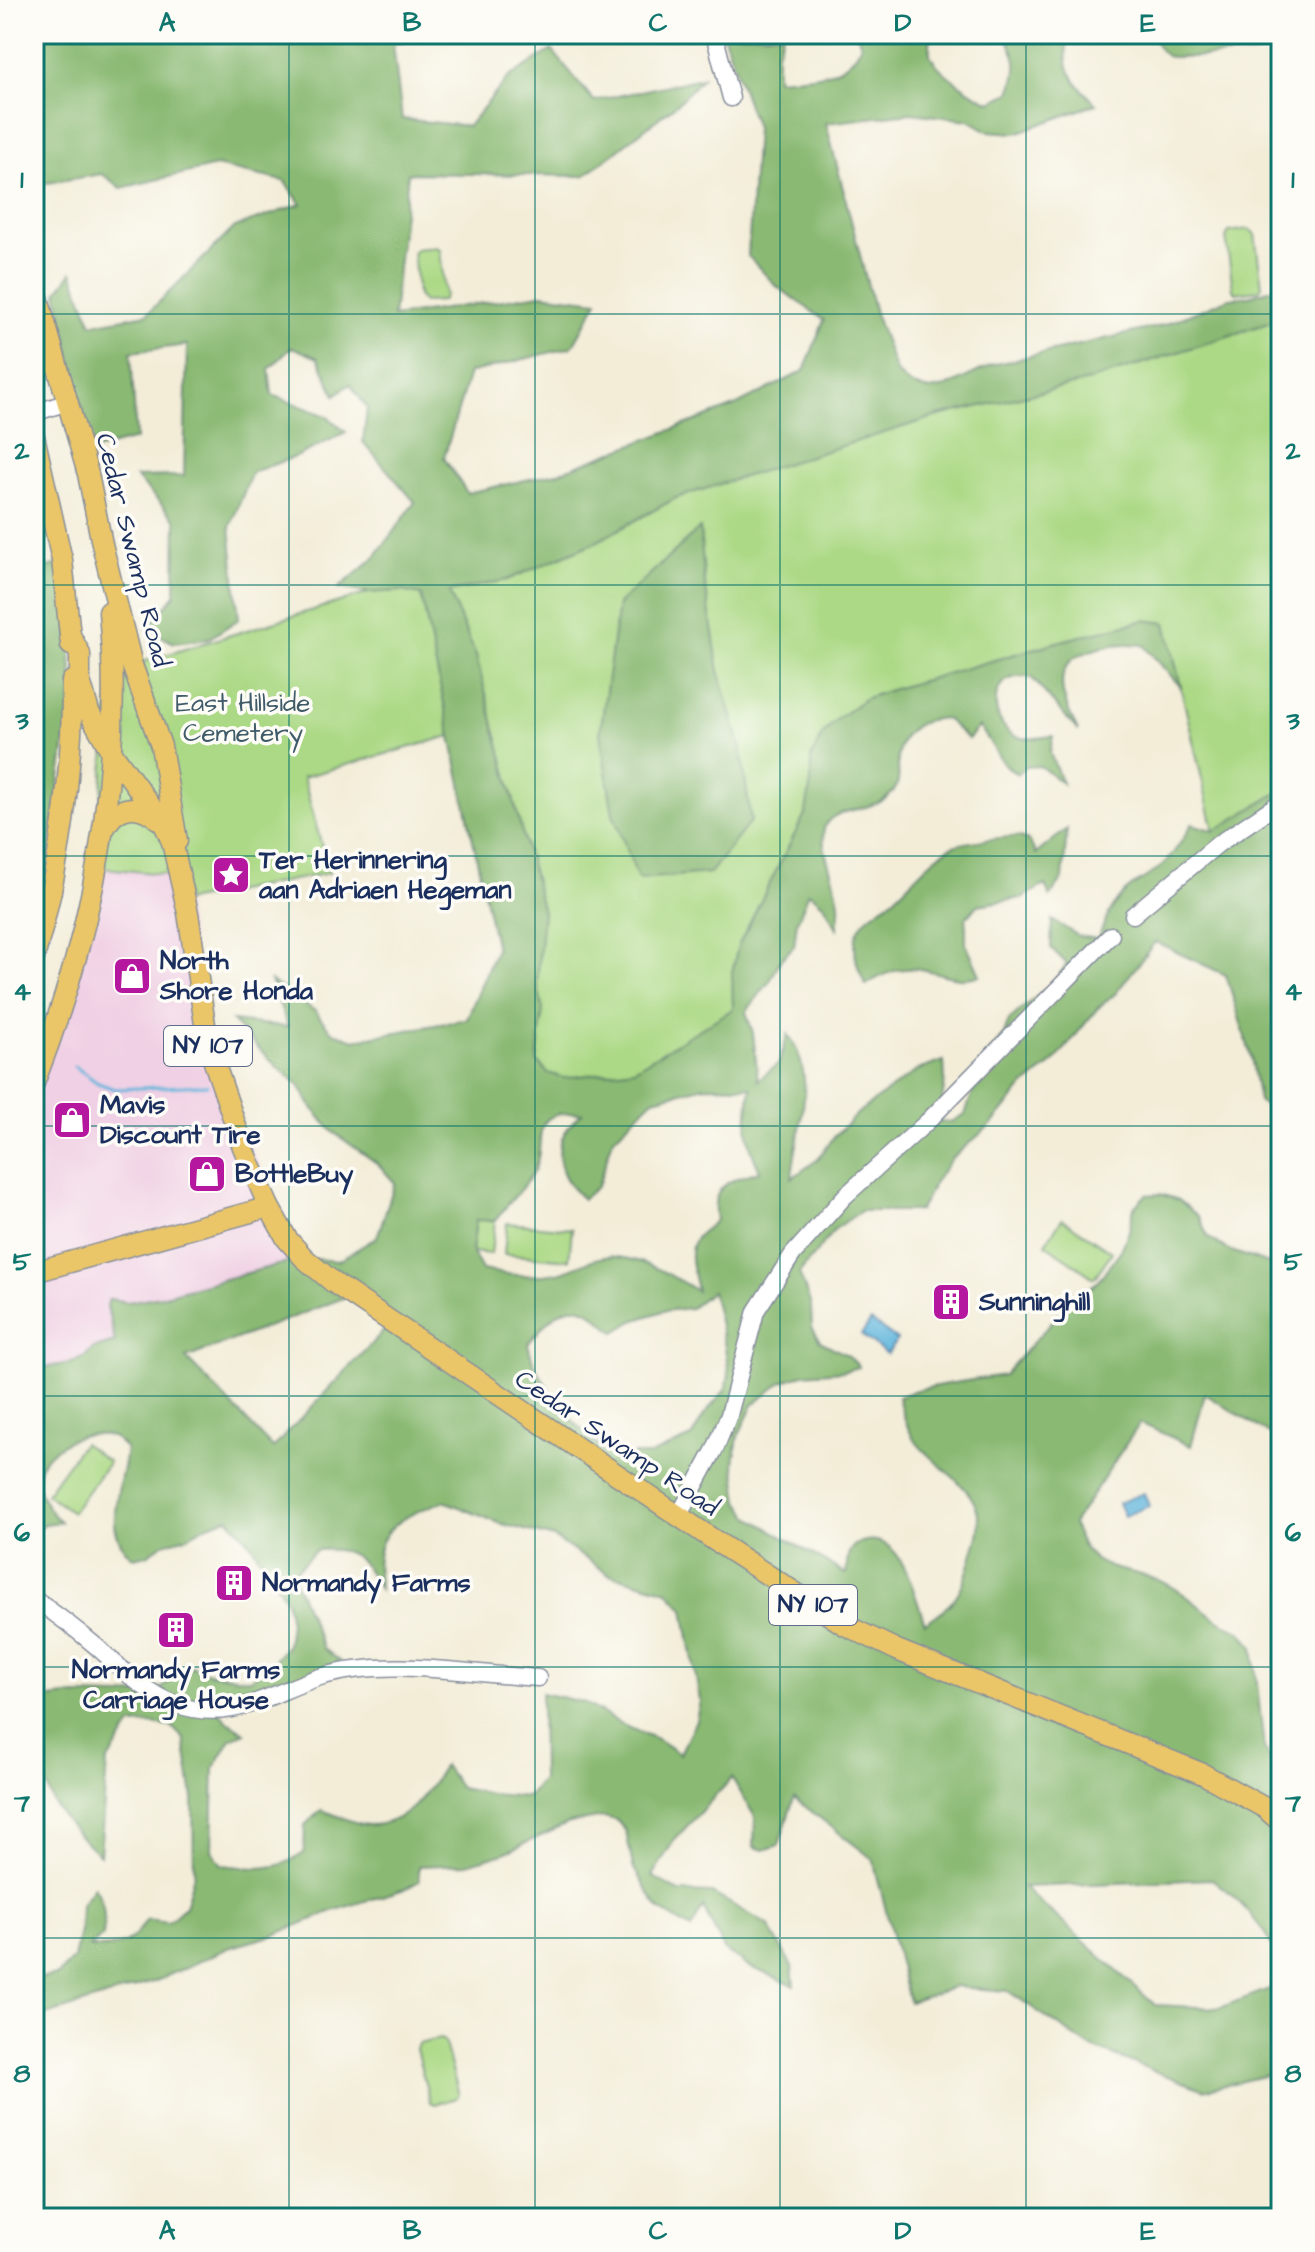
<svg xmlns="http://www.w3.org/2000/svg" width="1315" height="2252" viewBox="0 0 1315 2252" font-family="'Architects Daughter',sans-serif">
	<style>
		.built { fill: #f0d0e4 }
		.green { fill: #acd985; stroke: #648472; stroke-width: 2 }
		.forest { fill: #89b972; stroke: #527468; stroke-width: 2; fill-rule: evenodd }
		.water { fill: #60b6dc; stroke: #3e729d; stroke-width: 2 }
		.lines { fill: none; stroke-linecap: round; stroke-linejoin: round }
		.stream { stroke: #60b6dc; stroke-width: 3 }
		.minor-casing { stroke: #878e9b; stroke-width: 19 }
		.major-casing { stroke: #878e9b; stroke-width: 23 }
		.minor { stroke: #fff; stroke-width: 16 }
		.major { stroke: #ebc669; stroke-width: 20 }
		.grid { fill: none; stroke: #0f766e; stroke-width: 2; stroke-opacity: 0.55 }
		.labels { text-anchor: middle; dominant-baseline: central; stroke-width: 7; stroke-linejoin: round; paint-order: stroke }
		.shield { fill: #fdfcf7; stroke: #5f6c8c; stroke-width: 2 }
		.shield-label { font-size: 24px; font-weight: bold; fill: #1b2f5e }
		.street-label { font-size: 26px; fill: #1b2f5e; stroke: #fdfcf7 }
		.park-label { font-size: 26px; fill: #3f5a68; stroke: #fdfcf7 }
		.poi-label { font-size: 26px; font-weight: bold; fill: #1b2f5e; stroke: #fdfcf7; text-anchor: start }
		.neatline { fill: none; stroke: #0f766e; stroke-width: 3 }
		.grid-label { font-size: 26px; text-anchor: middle; font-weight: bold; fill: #0f766e }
	</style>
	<rect width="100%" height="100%" fill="#fdfcf7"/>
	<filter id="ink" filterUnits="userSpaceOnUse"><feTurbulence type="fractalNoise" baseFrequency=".0125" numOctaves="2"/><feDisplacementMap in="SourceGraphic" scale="16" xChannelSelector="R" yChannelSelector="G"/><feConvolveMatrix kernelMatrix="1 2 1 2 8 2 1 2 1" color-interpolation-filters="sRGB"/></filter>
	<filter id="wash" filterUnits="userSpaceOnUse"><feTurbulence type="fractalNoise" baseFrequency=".006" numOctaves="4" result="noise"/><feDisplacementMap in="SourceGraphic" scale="32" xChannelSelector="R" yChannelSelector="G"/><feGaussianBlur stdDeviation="1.8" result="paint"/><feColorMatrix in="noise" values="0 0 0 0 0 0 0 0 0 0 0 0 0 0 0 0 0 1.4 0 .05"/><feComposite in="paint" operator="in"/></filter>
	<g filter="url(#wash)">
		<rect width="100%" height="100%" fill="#f3edd8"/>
		<path class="built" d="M 96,867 L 181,876 L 214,1070 L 304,1258 L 161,1296 L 128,1302 L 114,1299 L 115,1342 L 92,1349 L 85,1357 L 71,1363 L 42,1368 L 34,1373 L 34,1083 Z"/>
		<g class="green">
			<path d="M 1249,229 L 1255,234 L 1262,286 L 1259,290 L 1236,293 L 1233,290 L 1226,237 L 1229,232 Z"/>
			<path d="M 436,247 L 440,250 L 445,295 L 442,301 L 423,302 L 418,296 L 413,253 L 416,249 Z"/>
			<path d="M 1281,301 L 1281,791 L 1214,831 L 1166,624 L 872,705 L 732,1047 L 528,1105 L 465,732 L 303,777 L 329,873 L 186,901 L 181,876 L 96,867 L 113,646 L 132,665 L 428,575 Z"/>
			<path d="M 476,1219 L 495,1221 L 491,1254 L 472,1252 Z"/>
			<path d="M 1062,1219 L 1112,1252 L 1094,1278 L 1045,1244 Z"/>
			<path d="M 507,1223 L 572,1229 L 569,1260 L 504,1254 Z"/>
			<path d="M 83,1443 L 109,1462 L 72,1512 L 46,1494 Z"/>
			<path d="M 440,2039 L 444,2041 L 459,2095 L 456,2098 L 434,2104 L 430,2102 L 416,2049 L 418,2044 Z"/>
		</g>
		<g class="forest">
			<path d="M 34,34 L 427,34 L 393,44 L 402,119 L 468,126 L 509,77 L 552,50 L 594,101 L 702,78 L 678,103 L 584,176 L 408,173 L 393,317 L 541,294 L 598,301 L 572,347 L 469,373 L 444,458 L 467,493 L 557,473 L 735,406 L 804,371 L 824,320 L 775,285 L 748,256 L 756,128 L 723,34 L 783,34 L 777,53 L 777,79 C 810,76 846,79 861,45 L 857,34 L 931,34 C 931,39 929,49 930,54 C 936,71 975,96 991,102 L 1010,93 C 1020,66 1018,59 1005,34 L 1069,34 C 1060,69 1073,80 1096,104 L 1016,133 L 988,131 L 969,120 L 911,113 L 826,123 L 875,313 L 896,372 L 909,384 L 929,390 L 946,387 L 992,365 L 1161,326 L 1230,298 L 1249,296 L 1281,286 L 1281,319 L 1085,382 L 938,416 L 676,498 L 598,541 L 507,580 L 449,592 L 476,656 L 543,912 L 537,983 L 543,1009 L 537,1061 L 548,1073 L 564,1078 L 634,1069 L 733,1009 L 732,972 L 738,946 L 806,812 L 811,782 L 811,757 L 822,735 L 837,719 L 866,698 L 890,690 L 1057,642 L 1145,620 L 1166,623 L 1181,687 L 1143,645 C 1124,643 1111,644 1093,650 C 1088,652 1081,654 1076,657 C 1049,674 1068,711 1078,731 L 1032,678 C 987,668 987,721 1015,736 C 1026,741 1041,737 1053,736 L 1050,753 L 1062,783 L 1040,766 L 1024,767 L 1018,774 C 999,766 993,742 979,727 L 968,739 L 945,718 C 921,719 901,730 898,756 C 897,769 902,781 893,792 C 875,814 834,805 825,826 C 817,844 838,883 839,904 C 840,912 838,920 837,928 L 825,906 L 809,892 L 797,922 L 794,946 L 781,959 L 770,981 L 746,1012 L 753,1033 L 758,1080 L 779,1063 L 788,1034 C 820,1081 796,1128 792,1178 L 817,1160 L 834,1137 L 860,1111 L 918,1070 L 944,1061 L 945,1081 L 939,1122 L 951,1122 L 965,1114 L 985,1058 L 1003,1037 L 1009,1020 L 1052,983 L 1067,964 L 1051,948 L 1052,920 L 1079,936 L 1098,939 C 1104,923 1110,908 1122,895 C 1133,884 1146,878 1158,869 C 1172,858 1183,839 1192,824 L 1214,831 L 1281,791 L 1281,1119 L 1259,1101 L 1251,1056 L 1226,975 L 1155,942 L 1116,993 L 1097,1009 L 1055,1061 L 1022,1088 L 992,1124 L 952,1158 L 935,1182 L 919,1211 L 861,1211 L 835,1229 L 799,1273 L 811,1305 L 812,1327 L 820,1341 L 849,1356 L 859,1367 L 843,1371 L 803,1374 L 780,1383 L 753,1405 L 738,1436 L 734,1463 L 739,1501 L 750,1517 L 846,1574 C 848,1558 845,1545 866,1541 C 905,1535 914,1598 925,1623 C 954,1605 962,1593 971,1560 C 973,1551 978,1540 979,1530 C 984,1489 939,1471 917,1443 C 907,1430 902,1412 898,1397 L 916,1390 L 947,1384 L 1004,1375 L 1065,1307 L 1097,1282 L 1121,1250 L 1129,1231 L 1134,1207 L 1146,1195 L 1160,1194 L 1179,1200 L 1199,1217 L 1208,1237 L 1228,1250 L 1281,1268 L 1281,1441 L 1205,1394 L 1191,1446 L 1140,1423 L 1073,1524 C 1091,1580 1123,1563 1165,1583 C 1186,1593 1201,1609 1220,1621 C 1237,1632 1242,1628 1253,1647 L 1264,1748 L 1281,1775 L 1281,2072 L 1204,2090 L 1089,2046 L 1008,1991 L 956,1987 L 909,2002 L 873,1859 L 794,1798 L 779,1845 L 764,1850 L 754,1847 L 755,1817 L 732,1778 L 675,1839 L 652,1876 L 680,1892 L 712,1893 L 768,1925 L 792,1966 L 794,1985 L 747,1966 L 724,1949 L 703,1907 L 691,1929 L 659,1909 L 652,1899 L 633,1867 L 626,1831 L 616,1820 L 604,1817 L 569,1823 L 504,1853 L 467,1864 L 419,1866 L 419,1881 L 405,1889 L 335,1910 L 274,1935 L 228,1948 L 156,1981 L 34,2019 L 34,1979 L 58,1975 L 74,1958 L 80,1931 L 81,1904 L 94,1887 C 105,1902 105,1918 103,1936 L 89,1947 C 118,1949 132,1945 147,1919 L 168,1922 L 185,1907 L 194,1874 L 193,1798 L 184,1739 L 172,1727 L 152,1724 L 131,1725 L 107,1762 L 100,1855 C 82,1839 65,1823 53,1802 C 46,1789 46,1770 34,1762 L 34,1700 L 75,1695 L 121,1696 L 160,1689 L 191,1666 L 209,1673 L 250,1679 L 269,1667 L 287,1646 L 290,1623 L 286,1600 L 250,1542 L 228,1518 L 208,1525 L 187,1537 L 165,1543 L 147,1555 L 134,1558 C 98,1531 123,1485 126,1449 C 122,1445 117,1439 112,1437 C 95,1431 76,1435 63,1444 C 26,1467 33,1493 60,1522 L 45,1524 L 34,1532 L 34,1373 L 42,1368 L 71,1363 L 85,1357 L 92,1349 L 115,1342 L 107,1306 L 109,1299 L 128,1302 L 161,1296 L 304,1258 L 338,1261 L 377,1237 L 395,1183 L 378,1164 L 333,1132 L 313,1109 L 299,1085 L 274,1064 L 232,1021 L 288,1027 L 271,981 L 315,1011 L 331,1031 L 354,1040 L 467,1019 L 496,949 L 421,595 L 401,591 L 368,593 L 339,588 L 374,558 L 415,502 L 363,442 L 367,408 L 350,384 L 335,395 L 318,358 L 292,347 L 269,369 L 272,395 L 327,416 L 346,432 L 298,456 L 252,472 L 230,527 L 239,619 L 208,639 L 174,643 L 147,629 L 175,595 L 176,520 L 136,477 L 184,476 L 187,345 L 131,352 L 136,439 L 91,451 L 57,293 L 72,272 L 92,324 L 147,314 L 235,227 L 301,204 L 284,181 L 216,166 L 121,188 L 102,174 L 34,185 ZM 705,1086 L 751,1087 C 746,1122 744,1139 760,1171 C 731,1180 709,1184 716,1220 C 710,1227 700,1232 696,1238 C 685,1252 695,1277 697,1291 C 672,1276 647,1260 617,1257 C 595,1254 577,1269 557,1273 C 532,1278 505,1275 482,1270 L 472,1251 L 476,1220 L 495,1221 C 506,1206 520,1191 531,1176 C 551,1145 521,1109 582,1113 C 550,1139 553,1172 583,1199 L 598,1186 L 613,1139 L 636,1116 L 654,1099 ZM 712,1291 L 725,1347 L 729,1375 L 726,1389 L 704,1415 L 692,1437 L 650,1455 L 621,1455 L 604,1451 L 562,1410 L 534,1365 L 528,1344 C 541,1328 565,1295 590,1312 C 598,1317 606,1326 615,1332 L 633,1321 L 663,1311 L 691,1308 ZM 351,1295 L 391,1323 L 273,1448 L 186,1358 ZM 444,1501 L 499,1523 L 554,1538 L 609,1574 L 668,1591 L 684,1609 L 700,1701 L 696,1720 L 680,1754 L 657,1739 L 625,1726 L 583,1702 L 541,1693 L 542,1779 L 528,1797 L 490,1794 L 460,1788 L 444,1765 C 426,1794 408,1825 369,1825 C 354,1824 335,1814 321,1810 L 305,1825 L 304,1853 C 277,1872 254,1869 222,1865 L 212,1850 L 214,1768 L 231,1739 L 245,1733 L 228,1722 L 212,1703 L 231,1697 L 256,1697 L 287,1680 L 341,1662 L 323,1648 L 295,1582 L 295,1571 L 316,1550 C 355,1547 360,1557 379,1589 C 379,1578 376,1566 378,1556 C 382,1522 417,1511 444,1501 ZM 1212,1879 C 1239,1899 1295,1952 1272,1988 L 1219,2008 L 1155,2005 L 1023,1887 Z"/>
			<path d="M 1153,34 L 1225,34 L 1233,41 L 1259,53 C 1243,53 1176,60 1167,56 C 1159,51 1155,42 1153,34 Z"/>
			<path d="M 700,528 L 704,577 L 719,671 L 741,749 L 751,821 L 710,873 L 638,879 L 613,814 L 600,734 L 618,604 Z"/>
			<path d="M 65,562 L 73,688 L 34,957 L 34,574 L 44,568 Z"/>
			<path d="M 1067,829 L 1063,879 L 1050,897 L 1045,885 L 1022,898 L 978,905 L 966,918 L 966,944 L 980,975 C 960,983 945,974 925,970 C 903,965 884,973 866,985 C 858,970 853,956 856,938 C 859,919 879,910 893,899 C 912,882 930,858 953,846 C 959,843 1014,835 1020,837 C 1030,840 1032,846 1036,854 Z"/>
		</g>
		<g class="water">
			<path d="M 871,1321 L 897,1340 L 887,1354 L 861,1335 Z"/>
			<path d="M 1144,1493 L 1149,1506 L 1124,1516 L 1118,1503 Z"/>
		</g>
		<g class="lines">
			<g class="stream">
				<path d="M 34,657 L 43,694 L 40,762 L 34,805"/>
				<path d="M 74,1066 L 98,1083 L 115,1089 L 207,1085"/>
			</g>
		</g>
	</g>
	<g filter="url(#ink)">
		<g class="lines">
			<g class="minor-casing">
				<g id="minor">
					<path d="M 714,34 L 731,98"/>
					<path d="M 34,413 L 68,402"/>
					<path d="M 1133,915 L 1218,844 L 1281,802"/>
					<path d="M 679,1515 L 715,1449 L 729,1415 L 756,1311 L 793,1254 L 845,1196 L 927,1122 L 1111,935"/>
					<path d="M 34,1599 C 56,1614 77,1630 97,1647 C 121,1668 144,1692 175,1704 C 232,1725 269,1693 320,1677 C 387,1657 470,1674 538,1678"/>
				</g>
			</g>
			<g class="major-casing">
				<g id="major">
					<path d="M 34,284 L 88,474 L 102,544 L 132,665 L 161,746 L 177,841"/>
					<path d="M 34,436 L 62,560 L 71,645"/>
					<path d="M 70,635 L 80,654 L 80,681 L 89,712 L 111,751 L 165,826 L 172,842 L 188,913 L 208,1044 L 243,1147 L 269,1207 L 287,1239 L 304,1258 L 334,1283 L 717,1542 L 845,1625 L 897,1650 L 1203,1774 L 1265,1808 L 1281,1822"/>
					<path d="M 104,829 C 117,804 138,802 159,820"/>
					<path d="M 34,958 C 60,870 73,773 72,681"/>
					<path d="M 34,1083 C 93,933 124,773 109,612"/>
					<path d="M 34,1272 L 269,1207"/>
				</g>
			</g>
			<use href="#minor" class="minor"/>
			<use href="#major" class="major"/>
		</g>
	</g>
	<path class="grid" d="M 289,34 L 289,2218M 535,34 L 535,2218M 780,34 L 780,2218M 1026,34 L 1026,2218M 34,314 L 1281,314M 34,585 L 1281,585M 34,856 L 1281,856M 34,1126 L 1281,1126M 34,1396 L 1281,1396M 34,1667 L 1281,1667M 34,1938 L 1281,1938"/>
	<defs>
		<g id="sight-square" transform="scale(2)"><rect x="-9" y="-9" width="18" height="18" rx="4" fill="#b5179e" stroke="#fdfcf7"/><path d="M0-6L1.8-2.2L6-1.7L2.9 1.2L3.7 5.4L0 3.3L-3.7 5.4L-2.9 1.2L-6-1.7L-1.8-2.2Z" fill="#fff"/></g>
		<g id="shop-square" transform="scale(2)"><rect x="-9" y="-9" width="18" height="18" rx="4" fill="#b5179e" stroke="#fdfcf7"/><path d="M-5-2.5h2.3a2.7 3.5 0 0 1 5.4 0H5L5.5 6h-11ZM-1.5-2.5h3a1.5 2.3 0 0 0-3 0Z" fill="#fff"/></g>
		<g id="building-square" transform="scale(2)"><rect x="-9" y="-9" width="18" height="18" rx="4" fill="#b5179e" stroke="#fdfcf7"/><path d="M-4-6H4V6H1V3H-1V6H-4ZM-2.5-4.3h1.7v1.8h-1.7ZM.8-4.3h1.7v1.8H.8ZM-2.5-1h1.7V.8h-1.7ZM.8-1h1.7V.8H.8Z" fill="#fff"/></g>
	</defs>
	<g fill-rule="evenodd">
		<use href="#sight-square" x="231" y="875"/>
		<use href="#shop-square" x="132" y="976"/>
		<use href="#shop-square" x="72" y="1120"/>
		<use href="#shop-square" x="207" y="1174"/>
		<use href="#building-square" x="951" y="1302"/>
		<use href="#building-square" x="234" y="1583"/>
		<use href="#building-square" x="176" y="1630"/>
	</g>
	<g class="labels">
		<g class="shield">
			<rect x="164" y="1026" width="88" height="40" rx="6"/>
			<rect x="769" y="1585" width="88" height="40" rx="6"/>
		</g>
		<g class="shield-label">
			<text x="208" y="1046">NY 107</text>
			<text x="813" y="1605">NY 107</text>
		</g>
		<g class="street-label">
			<text transform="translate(133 550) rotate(76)">Cedar Swamp Road</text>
			<text transform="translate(617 1443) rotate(34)">Cedar Swamp Road</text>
		</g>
		<g class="park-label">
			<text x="243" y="703">East Hillside<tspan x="243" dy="30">Cemetery</tspan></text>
		</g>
		<g class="poi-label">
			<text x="259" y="860">Ter Herinnering<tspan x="259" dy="30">aan Adriaen Hegeman</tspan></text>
			<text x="160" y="961">North<tspan x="160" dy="30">Shore Honda</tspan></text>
			<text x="100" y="1105">Mavis<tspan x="100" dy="30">Discount Tire</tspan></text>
			<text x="235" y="1174">BottleBuy</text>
			<text x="979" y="1302">Sunninghill</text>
			<text x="262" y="1583">Normandy Farms</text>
			<text x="176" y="1670" text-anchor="middle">Normandy Farms<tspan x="176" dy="30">Carriage House</tspan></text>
		</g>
	</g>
	<rect width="1315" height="2252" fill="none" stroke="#fdfcf7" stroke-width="88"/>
	<rect x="44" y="44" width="1227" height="2164" class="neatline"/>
	<g class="grid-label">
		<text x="167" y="31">A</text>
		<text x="412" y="31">B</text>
		<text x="658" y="31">C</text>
		<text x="903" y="31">D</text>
		<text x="1148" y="31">E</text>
		<text x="22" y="188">1</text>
		<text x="1293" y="188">1</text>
		<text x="22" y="459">2</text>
		<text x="1293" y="459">2</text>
		<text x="22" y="729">3</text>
		<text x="1293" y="729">3</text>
		<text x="22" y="1000">4</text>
		<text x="1293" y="1000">4</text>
		<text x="22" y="1270">5</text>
		<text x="1293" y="1270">5</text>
		<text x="22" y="1541">6</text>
		<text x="1293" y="1541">6</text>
		<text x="22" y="1811">7</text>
		<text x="1293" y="1811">7</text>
		<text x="22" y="2082">8</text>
		<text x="1293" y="2082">8</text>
		<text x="167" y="2239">A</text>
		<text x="412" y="2239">B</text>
		<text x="658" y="2239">C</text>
		<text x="903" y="2239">D</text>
		<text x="1148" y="2239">E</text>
	</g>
</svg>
